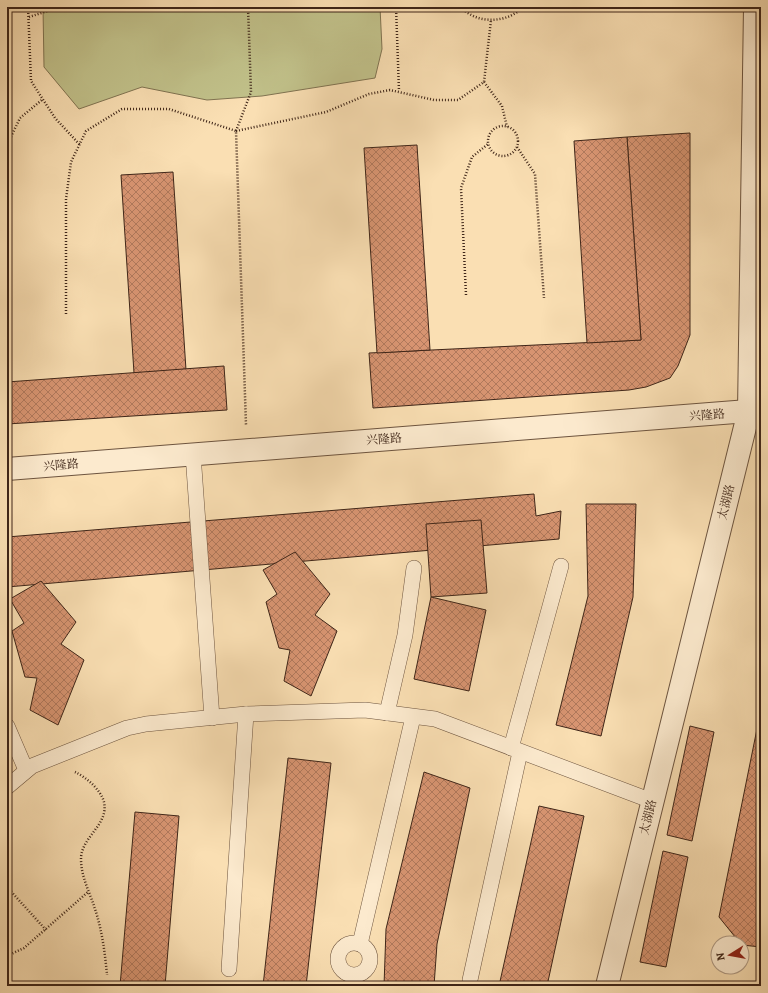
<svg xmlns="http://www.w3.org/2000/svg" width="768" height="993" viewBox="0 0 768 993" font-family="Alegreya,'Noto Serif SC',serif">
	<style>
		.green { fill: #c1c18a; stroke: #807351 }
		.building { fill: url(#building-cross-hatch); stroke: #3e2518 }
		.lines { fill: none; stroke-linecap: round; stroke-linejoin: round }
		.service-casing { stroke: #6d543f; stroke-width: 16 }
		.minor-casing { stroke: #6d543f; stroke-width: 24 }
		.tertiary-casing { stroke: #6d543f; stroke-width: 24 }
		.path { stroke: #3e2518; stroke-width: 2.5; stroke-dasharray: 1 2; stroke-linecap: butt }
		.service { stroke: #fceace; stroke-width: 15 }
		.minor { stroke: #fceace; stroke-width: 22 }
		.tertiary { stroke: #fceace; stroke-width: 22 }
		.labels { text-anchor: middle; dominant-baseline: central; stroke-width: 4; stroke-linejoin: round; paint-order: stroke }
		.street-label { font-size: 12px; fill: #3e2518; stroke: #fceace }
	</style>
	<defs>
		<pattern id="building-cross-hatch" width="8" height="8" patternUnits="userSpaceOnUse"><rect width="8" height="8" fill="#d79471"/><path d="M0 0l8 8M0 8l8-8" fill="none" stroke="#b0795c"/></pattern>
	</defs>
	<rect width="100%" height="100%" fill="#fadfb3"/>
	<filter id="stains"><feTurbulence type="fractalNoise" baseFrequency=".005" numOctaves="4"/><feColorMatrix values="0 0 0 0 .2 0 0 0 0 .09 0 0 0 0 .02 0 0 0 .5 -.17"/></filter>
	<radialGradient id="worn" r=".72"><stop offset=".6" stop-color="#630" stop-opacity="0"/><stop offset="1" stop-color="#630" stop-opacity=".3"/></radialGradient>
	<path class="green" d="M 43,7 L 380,7 L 382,49 L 375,78 L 262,96 L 207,100 L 142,87 L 79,109 L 44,67 Z"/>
	<g class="building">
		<path d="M 690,133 L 690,335 L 678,366 L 670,378 L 646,387 L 629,390 L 373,408 L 369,353 L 641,340 L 627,137 Z"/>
		<path d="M 627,137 L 641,340 L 587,343 L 574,141 Z"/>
		<path d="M 417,145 L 430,350 L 377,353 L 364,148 Z"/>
		<path d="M 173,172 L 186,370 L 134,373 L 121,175 Z"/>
		<path d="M 224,366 L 227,410 L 7,424 L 7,382 Z"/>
		<path d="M 534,494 L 536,516 L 561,511 L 559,539 L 7,587 L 7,537 Z"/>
		<path d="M 586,504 L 636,504 L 633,597 L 601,736 L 556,725 L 588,596 Z"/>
		<path d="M 481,520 L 487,593 L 431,597 L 426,524 Z"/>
		<path d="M 295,552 L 330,594 L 315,615 L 337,631 L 311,696 L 284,681 L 290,650 L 279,648 L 266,602 L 277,594 L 263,570 Z"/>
		<path d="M 41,581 L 76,622 L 61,644 L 84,660 L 58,725 L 30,710 L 37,678 L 25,677 L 12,631 L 24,623 L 10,599 Z"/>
		<path d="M 431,597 L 486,610 L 469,691 L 414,679 Z"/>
		<path d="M 761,709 L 761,947 L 742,945 L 742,943 L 740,943 L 719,917 Z"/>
		<path d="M 690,726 L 714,732 L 692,841 L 667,835 Z"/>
		<path d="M 288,758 L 331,763 L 306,986 L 263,986 Z"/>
		<path d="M 424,772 L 470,788 L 437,944 L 434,986 L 384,986 L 386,929 Z"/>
		<path d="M 539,806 L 584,816 L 547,986 L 499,986 Z"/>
		<path d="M 135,812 L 179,816 L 165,986 L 120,986 Z"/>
		<path d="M 663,851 L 688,857 L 666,967 L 640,962 Z"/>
	</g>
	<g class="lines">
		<g class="service-casing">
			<g id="service">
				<path d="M 193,454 L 212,718"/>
				<path d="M 387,713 L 405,635 L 414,568"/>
				<path d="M 7,726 L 26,770"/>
				<path d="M 511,748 L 561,566"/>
				<path d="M 7,787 L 32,766 L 127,728 L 146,724 L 246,714 L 365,710 L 435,719 L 652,801"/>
				<circle cx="354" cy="959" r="16"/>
				<path d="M 360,944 L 413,717"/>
				<path d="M 229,969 L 246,714"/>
				<path d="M 470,980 L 520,752"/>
			</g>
		</g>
		<g class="minor-casing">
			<path id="minor" d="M 7,469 L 761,410"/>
		</g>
		<g class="tertiary-casing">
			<path id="tertiary" d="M 607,986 L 749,411 L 755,7"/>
		</g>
		<g class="path">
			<path d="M 28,7 L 31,81 L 55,118 L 80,145"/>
			<path d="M 396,7 L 399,91"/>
			<path d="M 461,7 C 477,25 508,23 523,7"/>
			<path d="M 29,17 L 60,7"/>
			<path d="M 484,82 L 502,106 L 507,127"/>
			<circle cx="503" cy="141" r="15"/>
			<path d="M 236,131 L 326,112 L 369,94 L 390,90 L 434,100 L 458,100 L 484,82 L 491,20"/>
			<path d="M 236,131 L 251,92 L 248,7"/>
			<path d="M 7,145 L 20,118 L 43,99"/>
			<path d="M 517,147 L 535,174 L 544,298"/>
			<path d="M 466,295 L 461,188 L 472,157 L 488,144"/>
			<path d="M 66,314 L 66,199 L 71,162 L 86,131 L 122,109 L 169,109 L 236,131 L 246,425"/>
			<path d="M 75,772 C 86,777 101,790 104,802 C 109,825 81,837 81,859 C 81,877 90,893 95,909 C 102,930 105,953 107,975"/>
			<path d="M 7,887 L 46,930"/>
			<path d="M 7,956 L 24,948 L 88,892"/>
		</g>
		<use href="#service" class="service"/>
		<use href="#minor" class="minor"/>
		<use href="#tertiary" class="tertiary"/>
	</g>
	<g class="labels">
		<g class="street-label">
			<text transform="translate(707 415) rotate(-4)">兴隆路</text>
			<text transform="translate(384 439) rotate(-4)">兴隆路</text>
			<text transform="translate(61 465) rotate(-5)">兴隆路</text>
			<text transform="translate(726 502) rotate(-76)">太湖路</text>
			<text transform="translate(648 817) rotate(-76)">太湖路</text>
		</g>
	</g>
	<rect width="768" height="993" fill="none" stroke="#fadfb3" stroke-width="24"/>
	<rect x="8" y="8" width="752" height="977" fill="none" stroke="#3e2518" stroke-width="2"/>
	<rect x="12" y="12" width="744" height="969" fill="none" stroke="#3e2518"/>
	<g transform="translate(730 955) rotate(259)"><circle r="19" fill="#fceace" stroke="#b09b85"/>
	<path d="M0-3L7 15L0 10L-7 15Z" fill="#8f2418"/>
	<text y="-6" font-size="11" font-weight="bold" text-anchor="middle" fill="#3e2518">N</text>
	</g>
	<rect width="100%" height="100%" filter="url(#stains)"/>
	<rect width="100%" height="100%" fill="url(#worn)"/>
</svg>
